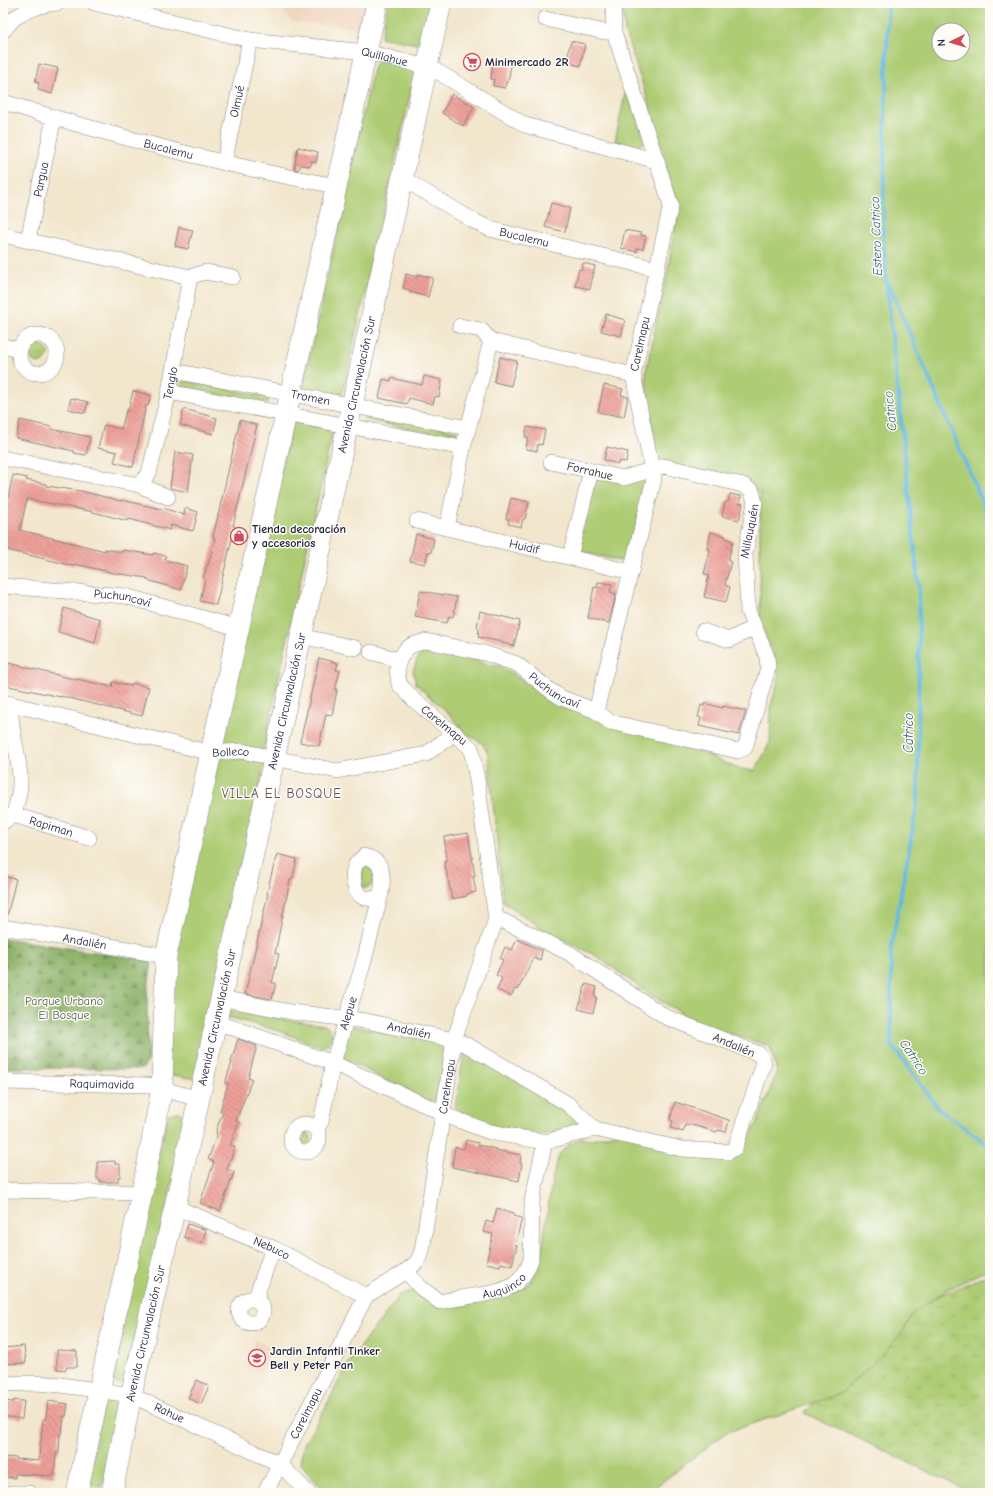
<svg xmlns="http://www.w3.org/2000/svg" width="993" height="1496" viewBox="0 0 993 1496" font-family="'Comic Neue',sans-serif">
	<style>
		.built { fill: #f1d5bd }
		.grass { fill: url(#grass-tufts); stroke: #687757 }
		.forest { fill: url(#forest-firs); stroke: #566950 }
		.green { fill: #adcc73; stroke: #687757; fill-rule: evenodd }
		.lines { fill: none; stroke-linecap: round; stroke-linejoin: round }
		.stream { stroke: #63b8df; stroke-width: 4 }
		.building { fill: url(#building-back-hatch) }
		.street-casing { stroke: #8a8484; stroke-width: 16 }
		.secondary-casing { stroke: #8a8484; stroke-width: 22 }
		.street { stroke: #fff; stroke-width: 15 }
		.secondary { stroke: #fff; stroke-width: 21 }
		.labels { text-anchor: middle; dominant-baseline: central; stroke-width: 3; stroke-linejoin: round; paint-order: stroke }
		.street-label { font-size: 12px; fill: #22223b; stroke: #fdfcf7 }
		.poi-label { font-size: 12px; font-weight: bold; fill: #22223b; stroke: #fdfcf7; text-anchor: start }
		.park-label { font-size: 12px; fill: #535e4f; stroke: #fdfcf7 }
		.water-label { font-size: 13px; font-style: italic; fill: #3c5e7d; stroke: #fdfcf7 }
		.neighbourhood-label { font-size: 13px; letter-spacing: 1px; fill: #694e5c; stroke: #fdfcf7 }
	</style>
	<defs>
		<pattern id="grass-tufts" width="24" height="20" patternUnits="userSpaceOnUse"><rect width="24" height="20" fill="#adcc73"/><path d="M3 7l-1-3M5 7V3M7 7l1-3M15 17l-1-3M17 17v-4M19 17l1-3" fill="none" stroke="#95af64"/></pattern>
		<pattern id="forest-firs" width="22" height="20" patternUnits="userSpaceOnUse"><rect width="22" height="20" fill="#8ab065"/><path d="M5 1l3.5 6h-7zM16 11l3.5 6h-7z" fill="#708f54"/></pattern>
		<pattern id="building-back-hatch" width="6" height="6" patternUnits="userSpaceOnUse"><rect width="6" height="6" fill="#eea098"/><path d="M-1 5l2 2M0 0l6 6M5-1l2 2" fill="none" stroke="#c0827d"/></pattern>
	</defs>
	<rect width="100%" height="100%" fill="#fdfcf7"/>
	<filter id="ink" filterUnits="userSpaceOnUse"><feTurbulence type="fractalNoise" baseFrequency=".025" numOctaves="2"/><feDisplacementMap in="SourceGraphic" scale="8" xChannelSelector="R" yChannelSelector="G"/><feConvolveMatrix kernelMatrix="1 2 1 2 8 2 1 2 1" color-interpolation-filters="sRGB"/></filter>
	<filter id="wash" filterUnits="userSpaceOnUse"><feTurbulence type="fractalNoise" baseFrequency=".012" numOctaves="4" result="noise"/><feDisplacementMap in="SourceGraphic" scale="16" xChannelSelector="R" yChannelSelector="G"/><feGaussianBlur stdDeviation="0.9" result="paint"/><feColorMatrix in="noise" values="0 0 0 0 0 0 0 0 0 0 0 0 0 0 0 0 0 1.4 0 .05"/><feComposite in="paint" operator="in"/></filter>
	<g filter="url(#wash)">
		<rect width="100%" height="100%" fill="#f2e6cc"/>
		<g class="built">
			<path d="M 277,3 L 365,3 L 359,28 L 292,22 Z"/>
			<path d="M 255,1340 L 272,1347 L 261,1373 L 250,1369 L 249,1372 L 243,1369 Z"/>
		</g>
		<g class="grass">
			<circle cx="39" cy="354" r="9"/>
			<path d="M 187,381 L 268,397 L 268,402 L 263,403 L 182,387 L 182,382 Z"/>
			<path d="M 366,410 L 457,431 L 455,438 L 364,419 Z"/>
			<path d="M 364,865 L 369,865 C 376,872 376,890 363,888 C 360,879 361,874 364,865 Z"/>
			<circle cx="304" cy="1139" r="7"/>
			<path d="M 990,1274 L 990,1493 L 973,1493 L 804,1413 L 917,1305 Z"/>
		</g>
		<path class="forest" d="M 3,938 L 152,961 L 147,995 L 148,1062 L 142,1069 L 3,1068 Z"/>
		<g class="green">
			<path d="M 388,3 L 431,3 L 422,45 L 381,37 Z"/>
			<path d="M 622,3 L 990,3 L 990,1269 L 948,1289 L 913,1313 L 903,1332 L 881,1356 L 840,1394 L 725,1433 L 657,1486 L 653,1493 L 326,1493 L 311,1476 L 300,1462 L 304,1444 L 325,1408 L 348,1364 L 359,1348 L 400,1295 L 416,1289 L 424,1295 L 485,1296 L 514,1293 L 530,1283 L 534,1276 L 541,1258 L 552,1180 L 559,1155 L 567,1146 L 580,1138 L 592,1139 L 624,1131 L 671,1143 L 728,1149 L 746,1142 L 757,1124 L 777,1072 L 770,1046 L 702,1025 L 649,994 L 598,957 L 544,930 L 503,901 L 488,753 L 482,743 L 465,733 L 450,715 L 416,684 L 413,671 L 420,652 L 437,647 L 486,664 L 500,666 L 554,701 L 674,740 L 736,768 L 755,771 L 770,742 L 771,705 L 779,677 L 773,654 L 760,621 L 760,493 L 679,468 L 659,474 L 646,383 L 646,371 L 668,269 L 677,213 L 659,134 L 625,32 ZM 939,30 L 963,30 L 963,54 L 939,54 Z"/>
			<path d="M 383,58 L 413,66 L 415,73 L 342,395 L 303,387 L 374,65 Z"/>
			<path d="M 627,85 L 645,142 L 637,146 L 615,141 Z"/>
			<path d="M 293,418 L 334,425 L 263,751 L 221,744 Z"/>
			<path d="M 599,478 L 639,479 L 645,483 L 644,492 L 629,555 L 620,561 L 578,551 L 594,481 Z"/>
			<path d="M 218,756 L 265,761 L 195,1079 L 167,1074 L 173,959 Z"/>
			<path d="M 226,1010 L 280,1019 L 325,1025 C 336,1033 334,1043 321,1047 L 279,1031 L 224,1016 Z"/>
			<path d="M 353,1026 L 441,1042 L 447,1050 L 442,1094 L 436,1100 L 426,1101 L 345,1059 L 342,1054 L 348,1027 Z"/>
			<path d="M 467,1052 L 562,1108 L 577,1122 L 573,1130 L 540,1135 L 498,1127 L 460,1116 L 455,1108 L 464,1053 Z"/>
			<path d="M 180,1112 L 187,1119 L 126,1380 L 121,1384 L 114,1382 L 110,1377 L 168,1114 Z"/>
			<path d="M 108,1403 L 116,1404 L 119,1409 L 102,1487 L 87,1485 L 103,1405 Z"/>
		</g>
		<g class="lines">
			<g class="stream">
				<path d="M 888,3 L 883,233 L 886,278 L 990,520"/>
				<path d="M 886,278 L 919,590 L 918,799 L 891,949 L 891,1044 L 940,1110 L 990,1146"/>
			</g>
		</g>
		<g id="blocks">
			<g class="building">
				<path d="M 571,41 L 585,44 L 580,66 L 566,62 Z"/>
				<path d="M 493,62 L 511,65 L 508,82 L 506,82 L 505,88 L 493,86 L 494,79 L 491,79 Z"/>
				<path d="M 39,64 L 58,68 L 52,94 L 38,90 L 39,83 L 35,82 Z"/>
				<path d="M 452,94 L 474,107 L 463,126 L 442,113 Z"/>
				<path d="M 298,147 L 318,152 L 316,162 L 311,161 L 311,166 L 301,165 L 298,170 L 294,169 Z"/>
				<path d="M 551,203 L 570,208 L 565,232 L 545,227 Z"/>
				<path d="M 179,227 L 193,230 L 188,249 L 175,246 Z"/>
				<path d="M 625,230 L 641,233 L 641,235 L 646,236 L 643,249 L 637,248 L 637,252 L 621,248 Z"/>
				<path d="M 583,263 L 595,266 L 590,289 L 575,286 L 579,269 L 582,270 Z"/>
				<path d="M 406,274 L 417,277 L 418,274 L 433,278 L 428,297 L 410,292 L 410,290 L 403,288 Z"/>
				<path d="M 606,314 L 625,320 L 621,336 L 601,331 Z"/>
				<path d="M 500,357 L 517,361 L 511,386 L 494,382 Z"/>
				<path d="M 424,376 L 442,380 L 439,397 L 435,396 L 433,404 L 409,398 L 407,404 L 379,398 L 383,379 L 391,381 L 391,378 L 422,385 Z"/>
				<path d="M 604,385 L 623,389 L 621,395 L 628,397 L 624,417 L 598,412 Z"/>
				<path d="M 133,391 L 151,395 L 148,406 L 146,405 L 133,467 L 114,462 L 117,452 L 98,448 L 104,425 L 121,429 L 126,411 L 128,411 Z"/>
				<path d="M 71,398 L 88,402 L 85,413 L 68,409 Z"/>
				<path d="M 184,409 L 217,418 L 213,434 L 180,425 Z"/>
				<path d="M 20,420 L 52,427 L 51,429 L 90,437 L 86,455 L 74,453 L 74,451 L 16,438 Z"/>
				<path d="M 240,420 L 257,425 L 233,526 L 235,526 L 216,605 L 200,601 L 205,580 L 203,579 L 207,565 L 208,565 L 215,538 L 213,537 Z"/>
				<path d="M 527,427 L 545,430 L 542,445 L 538,444 L 537,451 L 526,449 L 528,437 L 525,437 Z"/>
				<path d="M 607,447 L 628,452 L 626,462 L 619,461 L 618,464 L 604,460 Z"/>
				<path d="M 175,452 L 193,455 L 188,492 L 170,488 Z"/>
				<path d="M 13,475 L 27,478 L 26,480 L 46,484 L 46,486 L 81,491 L 121,501 L 121,500 L 162,509 L 163,508 L 184,515 L 185,508 L 198,512 L 193,531 L 171,525 L 170,530 L 129,519 L 128,521 L 89,511 L 27,499 L 20,530 L 105,551 L 105,549 L 123,552 L 123,550 L 153,555 L 154,553 L 166,556 L 165,560 L 187,566 L 181,590 L 147,580 L 147,578 L 114,573 L 75,564 L 74,566 L 3,549 L 3,521 Z"/>
				<path d="M 730,494 L 741,496 L 739,503 L 743,504 L 739,520 L 722,516 L 725,502 L 728,502 Z"/>
				<path d="M 511,498 L 529,502 L 525,519 L 523,519 L 521,527 L 508,524 L 509,519 L 506,519 Z"/>
				<path d="M 711,532 L 725,536 L 725,538 L 733,541 L 728,561 L 731,562 L 725,585 L 730,587 L 726,602 L 704,597 L 709,575 L 704,574 L 710,550 L 707,549 Z"/>
				<path d="M 416,534 L 434,539 L 431,553 L 428,552 L 425,564 L 410,561 Z"/>
				<path d="M 598,582 L 612,584 L 610,592 L 616,594 L 609,623 L 588,618 L 594,587 L 597,588 Z"/>
				<path d="M 420,591 L 457,597 L 453,617 L 449,616 L 447,623 L 415,617 Z"/>
				<path d="M 64,608 L 100,619 L 95,643 L 58,632 Z"/>
				<path d="M 480,611 L 520,621 L 514,646 L 502,643 L 502,642 L 478,637 L 479,628 L 477,627 Z"/>
				<path d="M 319,658 L 338,663 L 336,670 L 340,671 L 335,690 L 337,690 L 332,715 L 326,714 L 319,746 L 300,742 Z"/>
				<path d="M 9,663 L 77,680 L 77,679 L 112,687 L 113,682 L 131,686 L 132,683 L 149,687 L 142,716 L 61,696 L 61,697 L 4,685 Z"/>
				<path d="M 704,703 L 723,708 L 723,706 L 746,711 L 739,735 L 699,726 L 701,718 L 698,717 L 701,705 L 704,706 Z"/>
				<path d="M 468,833 L 475,876 L 473,876 L 476,892 L 467,894 L 467,896 L 452,899 L 444,860 L 447,860 L 444,837 Z"/>
				<path d="M 277,854 L 297,859 L 292,880 L 290,880 L 275,953 L 279,954 L 272,983 L 276,983 L 272,999 L 245,994 L 268,894 L 267,894 L 270,880 Z"/>
				<path d="M 3,876 L 16,879 L 7,916 L 3,916 Z"/>
				<path d="M 517,939 L 542,951 L 540,961 L 533,958 L 518,990 L 515,989 L 511,996 L 497,990 L 502,978 L 496,975 L 503,960 L 500,959 L 505,947 L 512,950 Z"/>
				<path d="M 586,984 L 597,987 L 595,996 L 597,997 L 593,1013 L 578,1009 Z"/>
				<path d="M 238,1039 L 257,1046 L 248,1078 L 252,1079 L 236,1121 L 239,1122 L 230,1145 L 235,1147 L 227,1169 L 234,1172 L 220,1211 L 200,1203 L 214,1162 L 208,1159 L 217,1136 L 216,1130 L 223,1112 L 220,1111 L 228,1084 L 225,1083 L 232,1062 L 231,1062 Z"/>
				<path d="M 675,1102 L 729,1120 L 726,1132 L 718,1130 L 717,1132 L 688,1124 L 688,1126 L 685,1125 L 683,1132 L 671,1128 L 673,1121 L 670,1120 Z"/>
				<path d="M 466,1140 L 478,1143 L 478,1145 L 496,1149 L 495,1150 L 521,1155 L 520,1163 L 522,1164 L 519,1181 L 452,1167 L 455,1147 L 464,1149 Z"/>
				<path d="M 115,1161 L 115,1164 L 120,1164 L 120,1177 L 118,1177 L 118,1182 L 100,1182 L 100,1179 L 97,1179 L 97,1162 Z"/>
				<path d="M 497,1208 L 514,1213 L 513,1216 L 522,1218 L 515,1245 L 517,1245 L 512,1266 L 501,1263 L 500,1266 L 486,1263 L 493,1234 L 483,1232 L 486,1221 L 493,1223 Z"/>
				<path d="M 188,1224 L 206,1230 L 202,1243 L 184,1237 Z"/>
				<path d="M 24,1346 L 26,1363 L 3,1364 L 3,1348 Z"/>
				<path d="M 57,1350 L 77,1351 L 77,1367 L 67,1367 L 66,1370 L 57,1369 Z"/>
				<path d="M 197,1380 L 209,1386 L 201,1404 L 188,1398 Z"/>
				<path d="M 14,1400 L 24,1401 L 22,1419 L 3,1416 L 3,1401 L 14,1402 Z"/>
				<path d="M 48,1401 L 68,1404 L 66,1416 L 64,1416 L 62,1433 L 60,1433 L 59,1453 L 56,1453 L 54,1476 L 15,1474 L 15,1478 L 3,1477 L 4,1457 L 17,1458 L 16,1459 L 39,1461 L 40,1441 L 41,1441 L 43,1419 L 46,1419 Z"/>
			</g>
		</g>
	</g>
	<g filter="url(#ink)">
		<use href="#blocks" fill-opacity="0" stroke="#8a8484" stroke-width="1"/>
		<g class="lines">
			<g class="street-casing">
				<g id="street">
					<path id="s1" d="M 94,3 L 250,40 L 366,52 L 427,67 L 435,70 L 525,125 L 657,161"/>
					<path d="M 545,19 L 605,32 L 614,32"/>
					<path d="M 3,31 C 7,27 11,21 16,17 C 28,9 44,4 58,3"/>
					<path id="s2" d="M 3,102 C 113,136 224,166 337,186"/>
					<path id="s3" d="M 224,163 L 250,40"/>
					<path id="s4" d="M 402,178 L 474,221 L 490,229 L 657,269"/>
					<path d="M 3,235 L 190,277 L 205,272 L 233,277"/>
					<path id="s5" d="M 28,240 L 54,118"/>
					<path d="M 460,326 L 481,330 L 491,341"/>
					<circle cx="38" cy="354" r="19"/>
					<path d="M 3,346 L 20,350"/>
					<path id="s6" d="M 174,371 L 468,428"/>
					<path d="M 169,392 L 463,448"/>
					<path d="M 3,458 L 139,485 L 168,497"/>
					<path id="s7" d="M 139,485 L 149,473 L 169,392 L 190,277"/>
					<path id="s8" d="M 417,521 L 631,572"/>
					<path d="M 447,528 L 463,448 L 491,341 L 633,375"/>
					<path d="M 570,557 L 591,471"/>
					<path id="s9" d="M 3,586 L 125,596 L 238,628"/>
					<path d="M 703,631 L 729,640 L 755,627"/>
					<path d="M 301,636 L 355,648"/>
					<path id="s10" d="M 371,652 L 399,660 L 406,649 L 412,645 L 426,641 L 484,653 L 517,664 L 551,691 L 562,698 L 596,711 L 610,722 L 738,751 L 745,748 L 768,668 L 767,657 L 748,611 L 745,554 L 755,503 L 752,491 L 743,485 L 664,466 L 624,478 L 551,462"/>
					<path id="s11" d="M 3,702 L 211,753 L 241,751 L 337,771 L 426,754 L 455,733"/>
					<path id="s12" d="M 596,711 L 654,479 L 633,375 L 671,205 L 614,32 L 613,3"/>
					<path id="s13" d="M 14,815 L 89,838"/>
					<path d="M 3,822 L 14,815 C 16,805 20,794 20,784 C 21,757 9,731 11,704"/>
					<path d="M 364,856 C 367,857 371,858 374,860 C 385,867 383,887 380,897 C 374,898 366,900 361,896 C 353,891 352,874 355,866 C 357,862 361,859 364,856 Z"/>
					<path id="s14" d="M 3,927 L 166,956"/>
					<path id="s15" d="M 221,998 L 291,1012 L 366,1021 L 454,1040 L 467,1045 L 568,1104 L 595,1129"/>
					<path d="M 216,1022 L 333,1063 L 436,1110 L 442,1114 L 490,1132 L 545,1142 L 595,1129 L 682,1149 L 728,1152 L 735,1148 L 764,1063 L 759,1054 L 666,1017 L 569,953 L 503,921 L 496,919"/>
					<path id="s16" d="M 3,1082 L 148,1085 L 199,1099"/>
					<circle cx="305" cy="1138" r="14"/>
					<path id="s17" d="M 316,1128 L 321,1122 L 333,1063 L 364,961 L 380,897"/>
					<path d="M 3,1190 L 142,1193"/>
					<path id="s18" d="M 175,1207 L 273,1248 L 366,1296"/>
					<path id="s19" d="M 406,1271 L 421,1288 L 440,1302 C 453,1299 467,1297 480,1295 C 506,1291 521,1287 531,1260 L 532,1201 L 545,1142"/>
					<circle cx="251" cy="1311" r="12"/>
					<path d="M 255,1300 L 273,1248"/>
					<path id="s20" d="M 3,1384 L 36,1383 L 61,1385 L 131,1395 L 280,1464 L 265,1493"/>
					<path d="M 11,1493 L 29,1493"/>
					<path id="s21" d="M 308,1493 L 280,1464 L 366,1296 L 406,1271 L 417,1262 L 422,1251 L 454,1040 L 496,919 L 477,780 L 471,748 L 414,700 L 399,684 L 397,669 L 399,660"/>
				</g>
			</g>
			<g class="secondary-casing">
				<g id="secondary">
					<path d="M 77,1493 L 142,1193 L 162,1088 L 166,956 L 377,3"/>
					<path id="s22" d="M 112,1493 L 131,1395 L 175,1207 L 441,3"/>
				</g>
			</g>
			<use href="#street" class="street"/>
			<use href="#secondary" class="secondary"/>
		</g>
	</g>
	<defs>
		<g id="supermarket-ring" transform="scale(0.9)"><circle r="9.5" fill="#fdfcf7" stroke="#d1495b" stroke-width="1.5"/><path d="M-6-5.5h2.5l.6 2H6L4.5 2H-2.5L-4.4-4H-6ZM-1.5 3.2a1.3 1.3 0 1 0 .1 0ZM3 3.2a1.3 1.3 0 1 0 .1 0Z" fill="#d1495b"/></g>
		<g id="shop-ring" transform="scale(0.9)"><circle r="9.5" fill="#fdfcf7" stroke="#d1495b" stroke-width="1.5"/><path d="M-5-2.5h2.3a2.7 3.5 0 0 1 5.4 0H5L5.5 6h-11ZM-1.5-2.5h3a1.5 2.3 0 0 0-3 0Z" fill="#d1495b"/></g>
		<g id="school-ring" transform="scale(0.9)"><circle r="9.5" fill="#fdfcf7" stroke="#d1495b" stroke-width="1.5"/><path d="M0-5L7-2L0 1L-7-2ZM-4 1L0 2.5L4 1V4Q0 6-4 4Z" fill="#d1495b"/></g>
	</defs>
	<g fill-rule="evenodd">
		<use href="#supermarket-ring" x="472" y="62"/>
		<use href="#shop-ring" x="239" y="536"/>
		<use href="#school-ring" x="257" y="1358"/>
	</g>
	<g class="labels">
		<g class="street-label">
			<text stroke="none"><textPath href="#s1" startOffset="296">Quillahue</textPath></text>
			<text stroke="none"><textPath href="#s3" startOffset="63">Olmué</textPath></text>
			<text stroke="none"><textPath href="#s2" startOffset="172">Bucalemu</textPath></text>
			<text stroke="none"><textPath href="#s5" startOffset="62">Pargua</textPath></text>
			<text stroke="none"><textPath href="#s4" startOffset="137">Bucalemu</textPath></text>
			<text stroke="none"><textPath href="#s12" startOffset="377">Carelmapu</textPath></text>
			<text stroke="none"><textPath href="#s7" startOffset="108">Tenglo</textPath></text>
			<text stroke="none"><textPath href="#s22" startOffset="1135">Avenida Circunvalación Sur</textPath></text>
			<text stroke="none"><textPath href="#s6" startOffset="139">Tromen</textPath></text>
			<text transform="translate(590 471) rotate(13)">Forrahue</text>
			<text stroke="none"><textPath href="#s10" startOffset="632">Millauquén</textPath></text>
			<text stroke="none"><textPath href="#s8" startOffset="110">Huidif</textPath></text>
			<text stroke="none"><textPath href="#s9" startOffset="120">Puchuncaví</textPath></text>
			<text stroke="none"><textPath href="#s10" startOffset="204">Puchuncaví</textPath></text>
			<text stroke="none"><textPath href="#s22" startOffset="811">Avenida Circunvalación Sur</textPath></text>
			<text transform="translate(444 725) rotate(39)">Carelmapu</text>
			<text stroke="none"><textPath href="#s11" startOffset="234">Bolleco</textPath></text>
			<text stroke="none"><textPath href="#s13" startOffset="39">Rapiman</textPath></text>
			<text stroke="none"><textPath href="#s14" startOffset="83">Andalién</textPath></text>
			<text stroke="none"><textPath href="#s17" startOffset="120">Alepue</textPath></text>
			<text stroke="none"><textPath href="#s22" startOffset="487">Avenida Circunvalación Sur</textPath></text>
			<text stroke="none"><textPath href="#s15" startOffset="191">Andalién</textPath></text>
			<text transform="translate(734 1045) rotate(23)">Andalién</text>
			<text stroke="none"><textPath href="#s16" startOffset="99">Raquimavida</textPath></text>
			<text stroke="none"><textPath href="#s21" startOffset="469">Carelmapu</textPath></text>
			<text stroke="none"><textPath href="#s18" startOffset="105">Nebuco</textPath></text>
			<text stroke="none"><textPath href="#s19" startOffset="113">Auquinco</textPath></text>
			<text stroke="none"><textPath href="#s22" startOffset="163">Avenida Circunvalación Sur</textPath></text>
			<text stroke="none"><textPath href="#s20" startOffset="171">Rahue</textPath></text>
			<text stroke="none"><textPath href="#s21" startOffset="97">Carelmapu</textPath></text>
		</g>
		<g class="poi-label">
			<text x="485" y="62">Minimercado 2R</text>
			<text x="252" y="529">Tienda decoración<tspan x="252" dy="14">y accesorios</tspan></text>
			<text x="270" y="1351">Jardin Infantil Tinker<tspan x="270" dy="14">Bell y Peter Pan</tspan></text>
		</g>
		<g class="park-label">
			<text x="64" y="1001">Parque Urbano<tspan x="64" dy="14">El Bosque</tspan></text>
		</g>
		<g class="water-label">
			<text transform="translate(876 236) rotate(-92)">Estero Catrico</text>
			<text transform="translate(890 411) rotate(-96)">Catrico</text>
			<text transform="translate(908 733) rotate(-90)">Catrico</text>
			<text transform="translate(914 1057) rotate(56)">Catrico</text>
		</g>
		<g class="neighbourhood-label">
			<text x="282" y="793">VILLA EL BOSQUE</text>
		</g>
	</g>
	<rect width="993" height="1496" fill="none" stroke="#fdfcf7" stroke-width="16"/>
	<g transform="translate(951 42) rotate(265)"><circle r="19" fill="#fdfcf7" stroke="#a5a5ac"/>
	<path d="M0-3L7 15L0 10L-7 15Z" fill="#d1495b"/>
	<text y="-6" font-size="11" font-weight="bold" text-anchor="middle" fill="#22223b">N</text>
	</g>
</svg>
